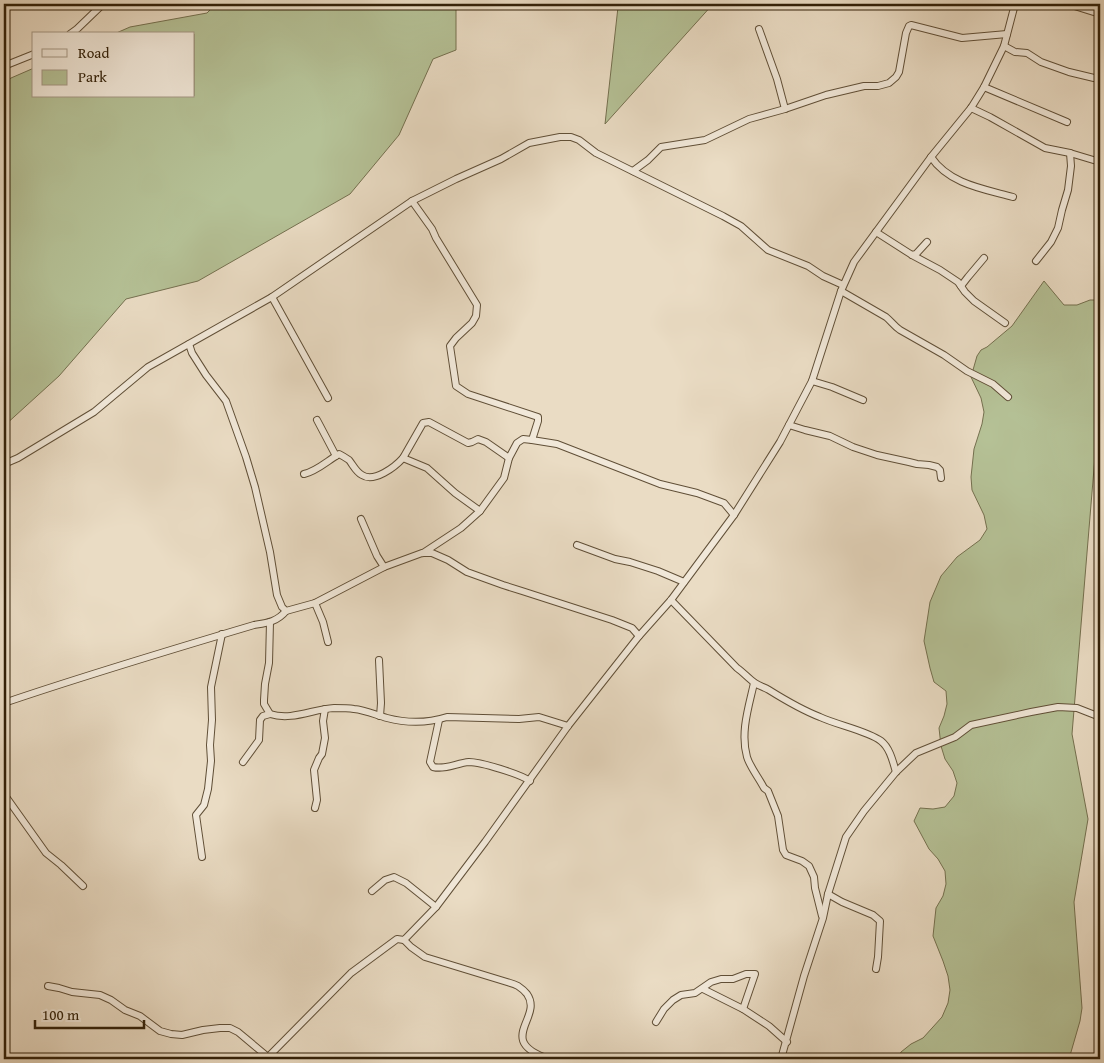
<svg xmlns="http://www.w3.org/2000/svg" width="1104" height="1063" viewBox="0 0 1104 1063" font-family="'Gentium Book Plus',serif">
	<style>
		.green { fill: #b5c196; stroke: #74704f }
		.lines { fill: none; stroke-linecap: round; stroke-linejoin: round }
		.minor-casing { stroke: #604f37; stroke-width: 8 }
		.minor { stroke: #f1e8d9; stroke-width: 6 }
	</style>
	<rect width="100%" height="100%" fill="#eadcc4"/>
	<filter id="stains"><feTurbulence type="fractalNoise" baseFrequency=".004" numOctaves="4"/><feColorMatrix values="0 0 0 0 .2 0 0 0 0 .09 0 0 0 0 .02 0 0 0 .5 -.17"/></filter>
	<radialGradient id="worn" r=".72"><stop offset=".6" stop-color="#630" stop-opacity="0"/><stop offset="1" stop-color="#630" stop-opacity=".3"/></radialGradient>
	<g class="green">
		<path d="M 216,4 L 456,4 L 456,50 L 433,59 L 399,135 L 350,194 L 198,281 L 126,299 L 59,376 L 4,426 L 4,83 L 11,78 L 34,68 L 34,96 L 194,96 L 194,34 L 114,34 L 130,27 L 207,13 Z"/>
		<path d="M 625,4 L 713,4 L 605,124 L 618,7 Z"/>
		<path d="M 1044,281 L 1064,305 L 1077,305 L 1090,300 L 1100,300 L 1100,396 L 1072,734 L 1088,819 L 1074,902 L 1082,1008 L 1080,1021 L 1069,1059 L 898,1059 L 901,1052 L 911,1044 L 923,1038 L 942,1017 L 948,1003 L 950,990 L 948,976 L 943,961 L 933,936 L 936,908 L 943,896 L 946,884 L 945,871 L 938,859 L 929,849 L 914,821 L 920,808 L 933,809 L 945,807 L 954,796 L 957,783 L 953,771 L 945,759 L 941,746 L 939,728 L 944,716 L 947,704 L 946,691 L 934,682 L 930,668 L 924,641 L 930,602 L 941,576 L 957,557 L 980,540 L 987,529 L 984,515 L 972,490 L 971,477 L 974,449 L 982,424 L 984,412 L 981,398 L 971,377 L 977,356 L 981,350 L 987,347 L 1012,326 Z"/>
	</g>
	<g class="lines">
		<g class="minor-casing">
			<g id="minor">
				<path d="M 1068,4 L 1100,14"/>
				<path d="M 759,29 L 777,79 L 785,109"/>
				<path d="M 70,34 L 77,29 L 103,4"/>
				<path d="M 1004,46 L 1015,52 L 1027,53 L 1041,62 L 1069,72 L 1094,78 L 1100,78"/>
				<path d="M 4,66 L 34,54"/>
				<path d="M 984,87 L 1067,122"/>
				<path d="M 971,108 L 990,117 L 1045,148 L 1070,153 L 1100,162"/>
				<path d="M 931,157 C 949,184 984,189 1013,197"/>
				<path d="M 633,171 L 648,160 L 661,147 L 705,140 L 749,119 L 785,109 L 826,95 L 864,86 L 878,86 L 889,83 L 896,77 L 899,72 L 906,33 L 909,26 L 911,25 L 962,38 L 1007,34"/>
				<path d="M 412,201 L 432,229 L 436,238 L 477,305 L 476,316 L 472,323 L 456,338 L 450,346 L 456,386 L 468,394 L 538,417 L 538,421 L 532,440 L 557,444 L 660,484 L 697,493 L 724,503 L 734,515"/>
				<path d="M 876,232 L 912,255 L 940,270 L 958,282 L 965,292 L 974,301 L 1005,323"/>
				<path d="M 912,255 L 916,254 L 927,242"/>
				<path d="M 1036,261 L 1051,242 L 1058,228 L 1062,210 L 1068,190 L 1071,166 L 1070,153"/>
				<path d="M 961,286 L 968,277 L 984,258"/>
				<path d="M 841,291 L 886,317 C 891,321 894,326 900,330 L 944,355 L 967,371 L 993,384 L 1008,397"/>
				<path d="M 272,297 L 328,398"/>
				<path d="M 189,344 L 192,353 L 206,375 L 226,401 L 246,457 L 255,487 L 270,552 L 277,595 L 282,607 L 286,611 L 315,603 L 384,567 L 422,553 L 432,553 L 448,560 L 467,572 L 503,585 L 522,591 L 612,620 L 632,628 L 639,636"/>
				<path d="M 812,381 L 832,387 L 863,400"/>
				<path d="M 317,420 L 336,456"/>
				<path d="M 789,425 L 805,430 L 830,436 L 853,447 L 877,455 L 909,462 L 917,464 L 929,465 L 937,467 L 940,470 L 941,478"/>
				<path d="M 403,458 L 427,468 L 455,493 L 480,511"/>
				<path d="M 4,464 L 18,458 L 94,412 L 148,367 L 272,297 L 412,201 L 456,179 L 501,159 L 529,143 L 560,137 L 571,137 L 579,140 L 596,153 L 723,216 L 741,226 L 768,250 L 808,266 L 823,276 L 843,285"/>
				<path d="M 304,474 C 317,471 327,461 339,454 C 343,456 346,458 349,460 C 353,465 356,472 362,475 C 374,483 395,467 403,458 L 423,423 L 429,422 L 468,443 L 472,442 L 478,439 L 486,442 L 509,458 L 517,443 L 523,439 L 532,440"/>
				<path d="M 361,519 L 377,556 L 384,567"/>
				<path d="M 577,545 L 615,559 L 630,562 L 658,571 L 684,582"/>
				<path d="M 423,553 L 461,528 L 480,511 L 504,478 L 509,458"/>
				<path d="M 671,600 L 737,668 C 743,672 749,679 755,683 C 759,686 764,687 769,690 C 785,700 802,710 820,717 C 837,725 868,731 881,741 C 890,748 893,762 896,772"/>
				<path d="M 315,603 L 323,622 L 328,642"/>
				<path d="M 270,622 L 269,663 L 265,684 L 264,700 L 264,704 L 270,714 C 292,721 313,709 334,708 C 341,708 348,708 354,709 C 365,710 376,715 387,718 C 406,723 428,723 447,717 L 519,719 L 539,717 L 568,726"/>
				<path d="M 379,660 L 381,703 L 380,716"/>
				<path d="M 754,683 C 749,706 740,732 747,757 C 750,767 759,778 764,788 L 768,791 L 778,816 L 783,850 L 786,855 L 802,861 L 809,866 L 814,877 L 815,888 L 822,916"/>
				<path d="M 4,703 C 86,675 170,650 254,625 C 266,623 277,622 286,611"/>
				<path d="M 439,720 L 430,762 L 433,767 C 445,770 457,763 469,762 C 481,762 520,774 530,781"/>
				<path d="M 243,762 L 259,740 L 260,720 L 263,716 L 270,714"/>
				<path d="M 4,794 L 46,853 L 61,865 L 83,886"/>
				<path d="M 315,808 L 317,800 L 314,770 L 319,758 L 322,754 L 325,738 L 323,721 L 325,709"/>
				<path d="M 202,857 L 196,815 L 204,805 L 208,789 L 211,761 L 210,745 L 212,720 L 211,687 L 222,634"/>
				<path d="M 372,891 L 385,880 L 394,877 L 406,883 L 436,907"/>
				<path d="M 828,894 L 842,902 L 873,915 L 880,921 L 878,957 L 876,969"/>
				<path d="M 404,940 L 411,947 L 425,957 L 507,982 C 510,983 514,984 518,986 C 521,988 524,990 527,994 C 544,1018 494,1040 549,1059"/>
				<path d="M 48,986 L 59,988 L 72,992 L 100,995 L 111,1000 L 125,1010 L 140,1016 L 160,1031 L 171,1034 L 182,1035 L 203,1030 L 220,1028 L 230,1028 L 238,1032 L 268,1057 L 268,1059"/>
				<path d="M 703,989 L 743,1009 L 769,1026 L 787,1042"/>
				<path d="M 656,1022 L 664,1009 L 673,1000 L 681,995 L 695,993 L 711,982 L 721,979 L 733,979 L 746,974 L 755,974 L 743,1009"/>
				<path d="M 266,1059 L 351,973 L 397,939 L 404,940 L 436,907 L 485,842 L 568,726 L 639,636 L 671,600 L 734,515 L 780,442 L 812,381 L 841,291 L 854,262 L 931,157 L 971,108 L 984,87 L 1004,46 L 1015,4"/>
				<path d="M 781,1059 L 804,976 L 823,918 L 828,894 L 846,837 L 864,811 L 896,772 L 916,753 L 955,737 L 971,725 L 1031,712 L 1058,707 L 1077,708 L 1100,717"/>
			</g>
		</g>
		<use href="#minor" class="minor"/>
	</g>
	<rect width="1104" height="1063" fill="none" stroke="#eadcc4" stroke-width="20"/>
	<rect x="5" y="5" width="1094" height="1053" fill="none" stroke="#322008" stroke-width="2.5"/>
	<rect x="10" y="10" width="1084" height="1043" fill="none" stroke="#322008"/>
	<rect x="32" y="32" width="162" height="65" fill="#f1e8d9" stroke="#a59885"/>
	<rect x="42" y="49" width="25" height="8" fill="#f1e8d9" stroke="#a59885"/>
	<text x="78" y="58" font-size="15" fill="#322008">Road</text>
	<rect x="42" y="70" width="25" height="15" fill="#b5c196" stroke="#a59885"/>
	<text x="78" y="82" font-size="15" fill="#322008">Park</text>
	<path d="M35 1020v8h109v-8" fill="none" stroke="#322008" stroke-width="2.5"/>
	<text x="42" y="1020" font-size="15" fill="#322008" stroke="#f1e8d9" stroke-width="4" paint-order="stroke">100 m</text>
	<rect width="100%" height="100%" filter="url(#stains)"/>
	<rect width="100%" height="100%" fill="url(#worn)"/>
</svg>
